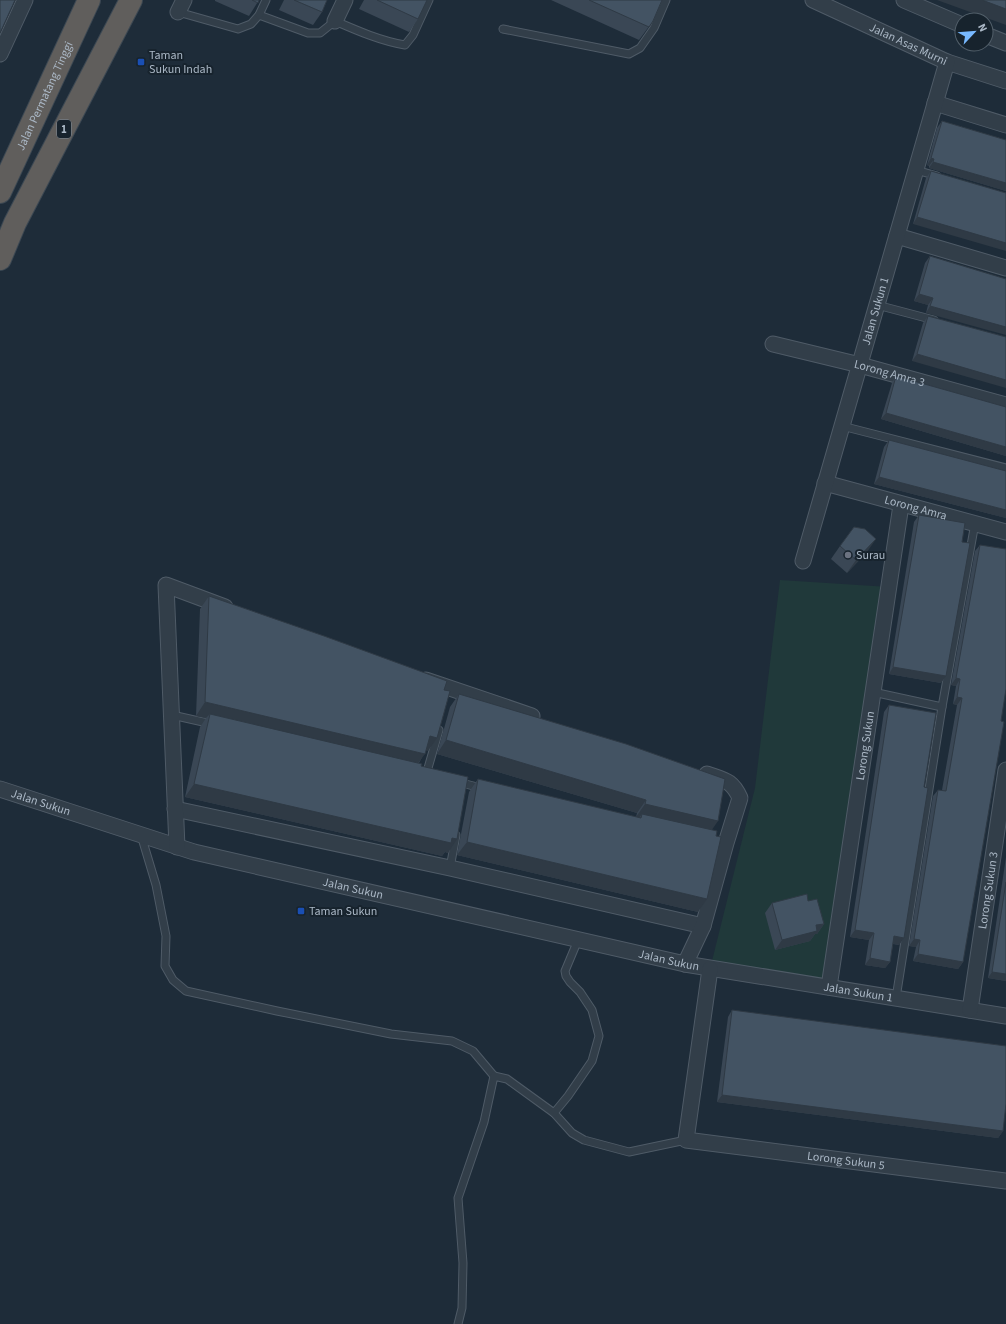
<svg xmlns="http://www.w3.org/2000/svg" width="1006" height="1324" viewBox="0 0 1006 1324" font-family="'Source Sans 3',sans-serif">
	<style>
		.green { fill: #20393a }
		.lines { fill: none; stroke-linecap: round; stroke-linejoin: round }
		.service-casing { stroke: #4f5b67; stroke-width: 9 }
		.minor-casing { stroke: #4f5b67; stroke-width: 17 }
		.trunk-casing { stroke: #3c4853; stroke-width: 24 }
		.service { stroke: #323e49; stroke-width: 7 }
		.minor { stroke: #323e49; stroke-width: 15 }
		.trunk { stroke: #605e5c; stroke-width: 22 }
		.wall { fill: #3a4755 }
		.shaded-wall { fill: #2f3a45 }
		.building { fill: #435363; stroke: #2f3a45 }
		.transit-dot { fill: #1a4fb4; stroke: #17232d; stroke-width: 1.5 }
		.worship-dot { fill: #6b7280; stroke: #17232d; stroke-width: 1.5 }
		.labels { text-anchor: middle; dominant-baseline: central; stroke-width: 4; stroke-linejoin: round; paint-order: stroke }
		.shield { fill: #17232d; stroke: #7f8b98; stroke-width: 1 }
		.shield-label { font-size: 11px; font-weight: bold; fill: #abb8c6 }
		.street-label { font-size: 12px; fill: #abb8c6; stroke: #17232d }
		.poi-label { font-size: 12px; fill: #abb8c6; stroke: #17232d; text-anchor: start }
	</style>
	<rect width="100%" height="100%" fill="#1e2c39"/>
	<path class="green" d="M 780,580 L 889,587 L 829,987 L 710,969 L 755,788 Z"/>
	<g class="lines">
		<g class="service-casing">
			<g id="service">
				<path d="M 178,12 L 238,29 L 251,24 L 259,15 L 308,33 L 320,33 L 335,21 C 358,31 381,41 405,45 L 413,35 L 429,0"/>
				<path d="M 259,15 L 266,0"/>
				<path d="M 503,29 L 629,54 L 640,48 L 654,28 L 666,0"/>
				<path d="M 916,170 L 937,176"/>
				<path d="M 877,305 L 934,320"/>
				<path d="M 842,426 L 1006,468"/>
				<path d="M 873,692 L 942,707"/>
				<path d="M 172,715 L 212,724"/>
				<path d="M 426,775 L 439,730"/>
				<path d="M 458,782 L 481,788"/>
				<path d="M 141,835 L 156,885 L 166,936 L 165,966 L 173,980 L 186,991 L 277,1011 L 391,1034 L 452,1041 L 473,1051 L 494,1076"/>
				<path d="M 450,868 L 456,835"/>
				<path d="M 896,998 L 942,707 L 975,523"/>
				<path d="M 554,1113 L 572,1133 L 584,1140 L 629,1152 L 686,1140"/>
				<path d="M 458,1324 L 462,1308 L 463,1263 L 458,1198 L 484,1122 L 494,1076 L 507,1079 L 554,1113 L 568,1096 L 592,1061 L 599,1036 L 592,1010 L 580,992 L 570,982 L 566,976 L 565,971 L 578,940"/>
			</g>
		</g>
		<g class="minor-casing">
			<g id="minor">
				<path id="s1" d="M 813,0 L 947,62 L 1006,81"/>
				<path d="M 904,0 L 962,25"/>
				<path d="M 178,12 L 184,0"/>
				<path d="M 335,21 L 345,0"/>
				<path d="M 986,35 L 1006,43"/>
				<path d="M 0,54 L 25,0"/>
				<path d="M 935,103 L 1006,125"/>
				<path d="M 897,236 L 1006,268"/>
				<path id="s2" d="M 773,344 L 860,365 L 1006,405"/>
				<path id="s3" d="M 825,483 L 1006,532"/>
				<path id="s4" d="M 803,561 L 947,62"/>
				<path d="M 426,680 L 532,716"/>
				<path id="s5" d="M 0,789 L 194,852 L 685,964 L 1006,1016"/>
				<path d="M 175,809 L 450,868 L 703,926"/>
				<path d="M 177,847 L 166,585 L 225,607"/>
				<path d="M 685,964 L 703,926 L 726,843 L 740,798 C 732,780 724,780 707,774"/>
				<path id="s6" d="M 710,969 L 686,1140 L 1006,1181"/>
				<path id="s7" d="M 829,987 L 901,505"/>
				<path id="s8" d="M 970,1010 L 1006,770"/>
			</g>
		</g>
		<g class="trunk-casing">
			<g id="trunk">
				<path id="s9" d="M 0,192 L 89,0"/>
				<path d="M 0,259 L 15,223 L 131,0"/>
			</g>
		</g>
		<use href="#service" class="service"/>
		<use href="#minor" class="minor"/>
		<use href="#trunk" class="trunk"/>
	</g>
	<g class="wall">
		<path d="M 215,0 L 259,0 L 249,16 L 215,1 Z"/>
		<path d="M 284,0 L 327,0 L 322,12 L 313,25 L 279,10 Z"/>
		<path d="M 364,0 L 427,0 L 418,19 L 409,32 L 359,9 Z"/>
		<path d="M 551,0 L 662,0 L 653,21 L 639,40 Z"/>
		<path d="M 942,121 L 1006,140 L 1006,191 L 929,168 L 929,166 L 927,165 L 937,128 Z"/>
		<path d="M 931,171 L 1006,193 L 913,224 L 926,178 Z"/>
		<path d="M 930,256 L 1006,279 L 926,313 L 928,305 L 914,301 L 925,263 Z"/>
		<path d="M 928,316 L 1006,337 L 912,361 L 923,323 Z"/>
		<path d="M 896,376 L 1006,407 L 1006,456 L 881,419 L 892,383 Z"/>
		<path d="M 889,440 L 1006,471 L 1006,518 L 874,484 L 884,447 Z"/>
		<path d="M 919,515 L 962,542 L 941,683 L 889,674 L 914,522 Z"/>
		<path d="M 980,545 L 1001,721 L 963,962 L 958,969 L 913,961 L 916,947 L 909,946 L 933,796 L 938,790 L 942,790 L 957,705 L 953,704 L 956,686 L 951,685 L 975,551 Z"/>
		<path d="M 840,546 L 867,552 L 847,573 L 831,559 Z"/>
		<path d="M 209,596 L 428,751 L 426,750 L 419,763 L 421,766 L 448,853 L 445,852 L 442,856 L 185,797 L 200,727 L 206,718 L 196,716 L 200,609 Z"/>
		<path d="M 459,694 L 712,830 L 698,912 L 457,855 L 469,792 L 478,779 L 636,817 L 637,813 L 437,754 L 450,707 Z"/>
		<path d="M 889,705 L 924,787 L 904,938 L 899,945 L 893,944 L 890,962 L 885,968 L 865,965 L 869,940 L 850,937 L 884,712 Z"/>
		<path d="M 1006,857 L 1006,981 L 988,978 Z"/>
		<path d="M 808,901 L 824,924 L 817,934 L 815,934 L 810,941 L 775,950 L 765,913 L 772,903 Z"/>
		<path d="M 732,1010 L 1003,1131 L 998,1138 L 717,1102 L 728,1017 Z"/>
	</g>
	<g class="shaded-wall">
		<path d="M 937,0 L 982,0 L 1006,9 L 1006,25 Z"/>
		<path d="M 931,158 L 934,159 L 929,166 L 927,165 Z"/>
		<path d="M 933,162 L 1006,183 L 1006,191 L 929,168 Z"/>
		<path d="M 917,217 L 1006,243 L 1006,251 L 913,224 Z"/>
		<path d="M 919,294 L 933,298 L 928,305 L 914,301 Z"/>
		<path d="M 930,306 L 1006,327 L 1006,335 L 926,313 Z"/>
		<path d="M 917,354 L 1006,380 L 1006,388 L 912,361 Z"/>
		<path d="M 886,413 L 1006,447 L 1006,456 L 881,419 Z"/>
		<path d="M 879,477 L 1006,510 L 1006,518 L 874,484 Z"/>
		<path d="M 876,539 L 867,552 L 847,573 L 856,560 Z"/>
		<path d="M 893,667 L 946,676 L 941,683 L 889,674 Z"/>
		<path d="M 956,678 L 960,679 L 956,686 L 951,685 Z"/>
		<path d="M 957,697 L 962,698 L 957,705 L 953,704 Z"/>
		<path d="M 205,702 L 425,754 L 415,767 L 210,714 L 206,718 L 196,716 Z"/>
		<path d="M 430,736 L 437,738 L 428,751 L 421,749 Z"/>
		<path d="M 446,740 L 646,800 L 637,813 L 437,754 Z"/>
		<path d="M 194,784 L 452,838 L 457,839 L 448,853 L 445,852 L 442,856 L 185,797 Z"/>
		<path d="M 645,804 L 718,821 L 709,834 L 642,814 L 639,818 L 636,817 Z"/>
		<path d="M 467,842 L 707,899 L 698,912 L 457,855 Z"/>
		<path d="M 824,924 L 817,934 L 815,934 L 810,941 L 775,950 L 782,940 L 816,925 Z"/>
		<path d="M 855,930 L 874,933 L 869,940 L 850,937 Z"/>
		<path d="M 894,936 L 904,938 L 899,945 L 890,943 Z"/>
		<path d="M 914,939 L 920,940 L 916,947 L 909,946 Z"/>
		<path d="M 918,954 L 963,962 L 958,969 L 913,961 Z"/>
		<path d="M 870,958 L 890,962 L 885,968 L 865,965 Z"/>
		<path d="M 992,972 L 1006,974 L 1006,981 L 988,978 Z"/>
		<path d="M 722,1095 L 1003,1131 L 998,1138 L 717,1102 Z"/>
	</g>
	<g class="building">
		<path d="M 0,0 L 15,0 L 0,33 Z"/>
		<path d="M 252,0 L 259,0 L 258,3 Z"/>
		<path d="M 294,0 L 327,0 L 322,12 Z"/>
		<path d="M 377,0 L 427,0 L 418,19 Z"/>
		<path d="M 589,0 L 662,0 L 653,21 L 649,27 Z"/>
		<path d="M 982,0 L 1006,0 L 1006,9 Z"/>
		<path d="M 942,121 L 1006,140 L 1006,183 L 933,162 L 934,159 L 931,158 Z"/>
		<path d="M 931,171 L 1006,193 L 1006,243 L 917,217 Z"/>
		<path d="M 930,256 L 1006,279 L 1006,327 L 930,306 L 933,298 L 919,294 Z"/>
		<path d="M 928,316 L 1006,337 L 1006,380 L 917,354 Z"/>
		<path d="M 896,376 L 1006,407 L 1006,447 L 886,413 Z"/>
		<path d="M 889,440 L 1006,471 L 1006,510 L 879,477 Z"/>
		<path d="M 919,515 L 965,523 L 962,542 L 970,543 L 946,676 L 893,667 Z"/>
		<path d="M 854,527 L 865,529 L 876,539 L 856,560 L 840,546 Z"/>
		<path d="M 980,545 L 1006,549 L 1006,689 L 1001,721 L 1004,722 L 963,962 L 918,954 L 920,940 L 914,939 L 938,790 L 946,791 L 962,698 L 957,697 L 960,679 L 956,678 Z"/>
		<path d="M 209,596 L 324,636 L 447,681 L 444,690 L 450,691 L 437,738 L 430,736 L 425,754 L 205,702 Z"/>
		<path d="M 459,694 L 626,744 L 725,779 L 718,821 L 645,804 L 646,800 L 446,740 Z"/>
		<path d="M 889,705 L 936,713 L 924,787 L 928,788 L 904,938 L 894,936 L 890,962 L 870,958 L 874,933 L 855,930 Z"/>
		<path d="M 210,714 L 422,764 L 421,766 L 468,777 L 457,839 L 452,838 L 451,843 L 194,784 Z"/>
		<path d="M 478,779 L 641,818 L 642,814 L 717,831 L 716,836 L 721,837 L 707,899 L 467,842 Z"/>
		<path d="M 1006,882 L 1006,974 L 992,972 Z"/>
		<path d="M 807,894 L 808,901 L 817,899 L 824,924 L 816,925 L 817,931 L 782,940 L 772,903 Z"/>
		<path d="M 732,1010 L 1006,1046 L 1006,1104 L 1003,1131 L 722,1095 Z"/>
	</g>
	<g class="transit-dot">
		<rect x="137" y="58" width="8" height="8" rx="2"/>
		<rect x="297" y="907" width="8" height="8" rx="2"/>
	</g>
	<circle class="worship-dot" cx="848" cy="555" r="4"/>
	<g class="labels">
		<rect class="shield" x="57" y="120" width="14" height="18" rx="3"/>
		<g class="shield-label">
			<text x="64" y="129">1</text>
		</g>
		<g class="street-label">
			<text stroke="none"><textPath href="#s1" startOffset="105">Jalan Asas Murni</textPath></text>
			<text stroke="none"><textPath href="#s9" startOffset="106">Jalan Permatang Tinggi</textPath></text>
			<text stroke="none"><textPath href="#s4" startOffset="260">Jalan Sukun 1</textPath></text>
			<text stroke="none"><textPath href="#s2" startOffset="120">Lorong Amra 3</textPath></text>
			<text stroke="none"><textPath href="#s3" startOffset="94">Lorong Amra</textPath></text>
			<text stroke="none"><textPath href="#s7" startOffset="244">Lorong Sukun</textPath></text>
			<text stroke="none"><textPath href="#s5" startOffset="43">Jalan Sukun</textPath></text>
			<text stroke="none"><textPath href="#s5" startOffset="367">Jalan Sukun</textPath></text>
			<text stroke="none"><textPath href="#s8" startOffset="121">Lorong Sukun 3</textPath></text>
			<text stroke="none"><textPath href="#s5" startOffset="691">Jalan Sukun</textPath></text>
			<text stroke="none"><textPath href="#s5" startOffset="883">Jalan Sukun 1</textPath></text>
			<text stroke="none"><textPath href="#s6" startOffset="334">Lorong Sukun 5</textPath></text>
		</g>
		<g class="poi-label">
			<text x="149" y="55">Taman<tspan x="149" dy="14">Sukun Indah</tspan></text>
			<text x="856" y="555">Surau</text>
			<text x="309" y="911">Taman Sukun</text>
		</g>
	</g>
	<g transform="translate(974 32) rotate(64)"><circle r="19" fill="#17232d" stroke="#525f6a"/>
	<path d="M0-3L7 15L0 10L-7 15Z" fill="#78b9ff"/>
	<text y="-6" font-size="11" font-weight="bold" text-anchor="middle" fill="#abb8c6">N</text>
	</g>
</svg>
